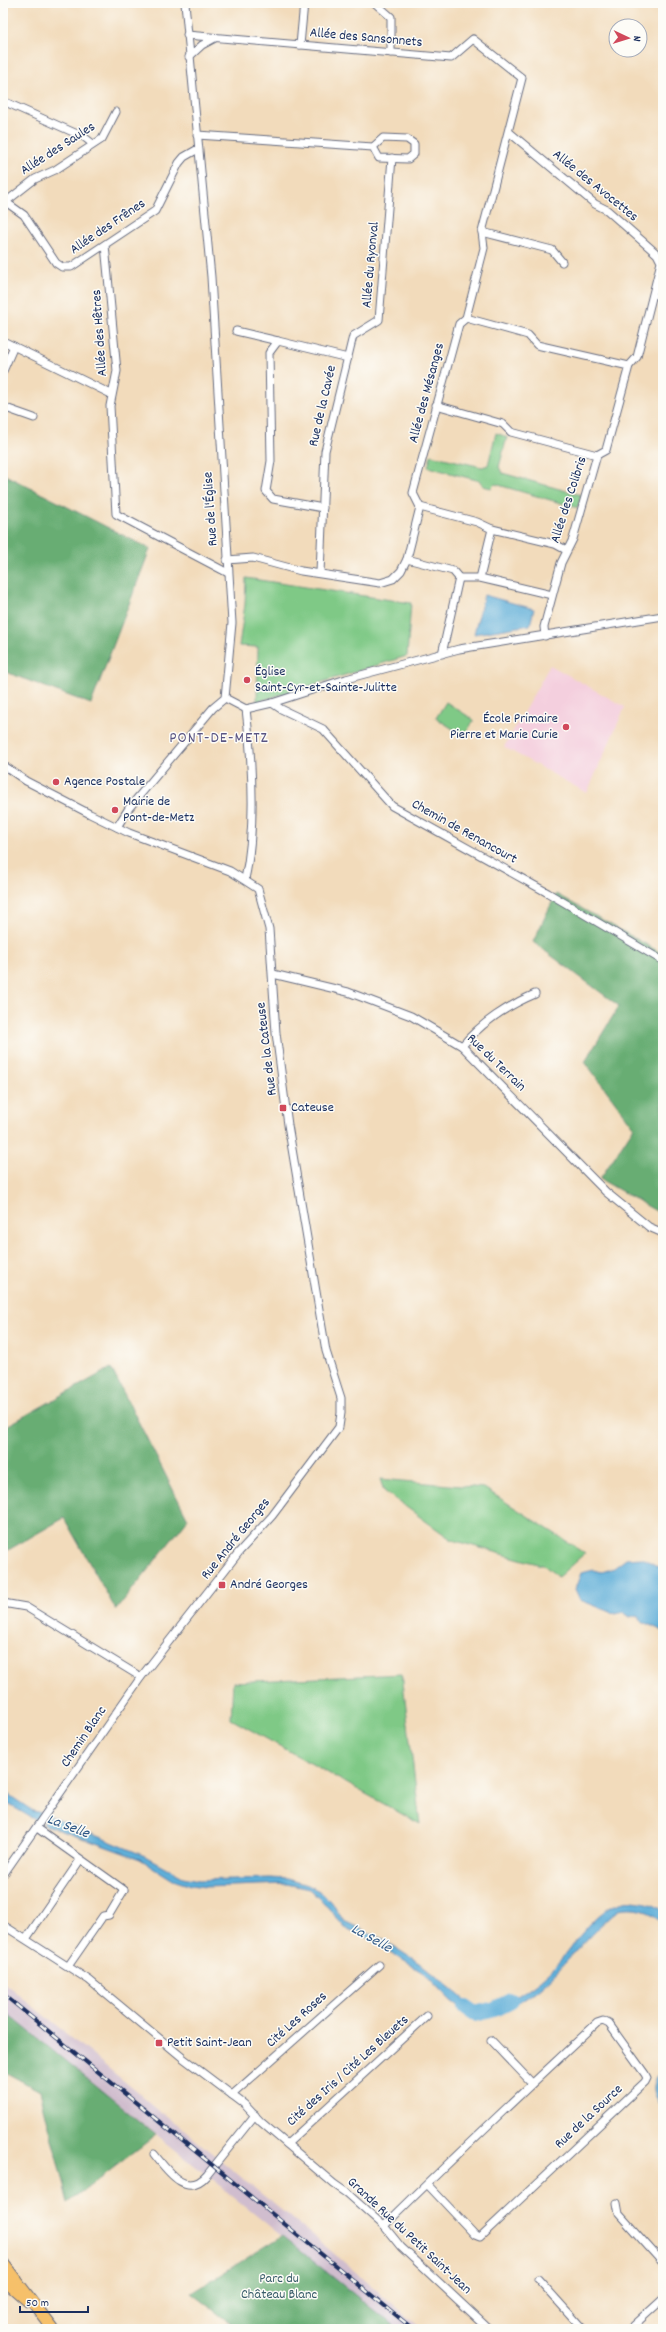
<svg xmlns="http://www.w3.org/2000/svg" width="666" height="2332" viewBox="0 0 666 2332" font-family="Dekko,sans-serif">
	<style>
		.built { fill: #f4cfde }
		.industrial { fill: #d0bdce }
		.green { fill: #7fc986; stroke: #4d7c72 }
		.forest { fill: #67ad73; stroke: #416e68 }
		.water { fill: #5eaed8; stroke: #3c6e9b }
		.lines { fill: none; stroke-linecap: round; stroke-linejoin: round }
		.river { stroke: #5eaed8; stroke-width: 16 }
		.minor-casing { stroke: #666b7f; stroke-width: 9 }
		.primary-casing { stroke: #666b7f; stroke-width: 13 }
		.minor { stroke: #fff; stroke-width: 7 }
		.primary { stroke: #f6c06b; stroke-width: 11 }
		.rail-casing { stroke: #1b2f5e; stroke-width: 4 }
		.rail { stroke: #fdfcf7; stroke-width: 2.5; stroke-dasharray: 8; stroke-linecap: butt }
		.poi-dot { fill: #d1495b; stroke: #fdfcf7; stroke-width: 1.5 }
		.labels { text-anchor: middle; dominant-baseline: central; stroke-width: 3; stroke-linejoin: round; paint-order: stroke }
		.street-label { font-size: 14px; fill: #1b2f5e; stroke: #fdfcf7 }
		.poi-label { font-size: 14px; fill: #1b2f5e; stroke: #fdfcf7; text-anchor: start }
		.park-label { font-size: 14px; fill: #395d6a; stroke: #fdfcf7 }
		.water-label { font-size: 15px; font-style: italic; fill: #325b89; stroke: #fdfcf7 }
		.quarter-label { font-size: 16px; letter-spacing: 1px; fill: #595584; stroke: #fdfcf7 }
	</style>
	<rect width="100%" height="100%" fill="#fdfcf7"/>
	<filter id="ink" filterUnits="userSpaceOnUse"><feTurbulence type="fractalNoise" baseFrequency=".025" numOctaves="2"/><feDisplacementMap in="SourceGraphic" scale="8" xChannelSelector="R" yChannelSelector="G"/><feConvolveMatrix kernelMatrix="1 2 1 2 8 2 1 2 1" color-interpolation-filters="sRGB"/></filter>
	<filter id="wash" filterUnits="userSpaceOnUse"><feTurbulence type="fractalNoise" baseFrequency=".012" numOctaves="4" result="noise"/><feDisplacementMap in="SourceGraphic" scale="16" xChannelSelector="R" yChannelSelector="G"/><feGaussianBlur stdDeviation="0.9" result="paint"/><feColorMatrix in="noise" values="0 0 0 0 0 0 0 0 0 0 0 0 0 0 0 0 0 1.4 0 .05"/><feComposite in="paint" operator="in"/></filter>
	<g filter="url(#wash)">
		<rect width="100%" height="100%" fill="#f2dbbb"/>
		<path class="built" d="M 550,665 L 625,707 L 587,793 L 504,747 Z"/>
		<path class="industrial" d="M 3,1982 L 324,2245 L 422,2329 L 396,2329 L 3,2010 Z"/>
		<g class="green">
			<path d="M 496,433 L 507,437 L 499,467 L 502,473 L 581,495 L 578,508 L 495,484 L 491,488 L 483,486 L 480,481 L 428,467 L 431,455 L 482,467 L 488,465 Z"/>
			<path d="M 246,578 L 411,603 L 407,656 L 257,702 L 258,647 L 239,646 L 245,604 Z"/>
			<path d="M 446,702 L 474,720 L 464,736 L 436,718 Z"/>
			<path d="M 380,1479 L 484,1488 L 585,1553 L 558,1577 L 545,1566 L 452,1540 L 384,1491 Z"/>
			<path d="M 402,1674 L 420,1824 L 231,1719 L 233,1682 Z"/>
		</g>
		<g class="forest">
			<path d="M 3,474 L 150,549 L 91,704 L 3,671 Z"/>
			<path d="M 556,894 L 663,954 L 663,1215 L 600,1179 L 634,1127 L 585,1062 L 619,1006 L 533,942 Z"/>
			<path d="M 111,1368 L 188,1519 L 116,1610 L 64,1518 L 3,1553 L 3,1428 Z"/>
			<path d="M 3,2010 L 156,2135 L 68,2203 L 40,2091 L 3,2071 Z"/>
			<path d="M 282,2236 L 381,2316 L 396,2329 L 238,2329 L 191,2293 Z"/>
		</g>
		<g class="water">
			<path d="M 484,595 L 534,609 L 530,625 L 474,634 Z"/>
			<path d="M 642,1558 L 663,1569 L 663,1631 L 641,1621 L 637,1615 L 630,1617 L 623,1612 L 616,1614 L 580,1600 L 575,1589 L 581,1573 L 594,1570 L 602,1572 L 614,1568 L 626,1559 Z"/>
			<path d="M 3,1791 L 33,1811 L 42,1813 L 37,1821 L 3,1801 Z"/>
			<path d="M 49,1816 L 145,1856 L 183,1877 L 199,1880 L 270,1878 L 288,1879 L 308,1885 L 321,1892 L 330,1901 L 344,1921 L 382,1939 L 425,1967 L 478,2011 C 489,2012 497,2007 506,2002 C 524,1993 541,1981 555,1966 C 578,1942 602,1894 641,1902 C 649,1903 656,1905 663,1911 L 663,1927 C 657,1910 634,1907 618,1910 C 566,1952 548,2002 477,2020 L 451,2001 L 425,1974 L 363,1935 L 345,1928 L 325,1904 L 309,1889 L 287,1884 L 205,1887 L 185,1884 L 173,1880 L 140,1859 L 43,1824 Z"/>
			<path d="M 663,2065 L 663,2108 C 649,2089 653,2084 663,2065 Z"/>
		</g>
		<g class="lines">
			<path class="river" d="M 465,2007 L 475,2014 L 495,2009 L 511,2001"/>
		</g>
	</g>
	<g filter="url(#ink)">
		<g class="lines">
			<g class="minor-casing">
				<g id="minor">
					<path d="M 375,3 L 391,17 L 391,53"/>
					<path d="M 187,35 L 451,58 L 473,39 L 522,78 L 482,232 L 484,248 L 466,318 L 459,324 L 413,493 L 420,507 L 407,559 L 401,571 L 393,579 L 380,583 L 301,571 L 253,558 L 227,560"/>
					<path d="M 300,45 L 304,3"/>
					<path d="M 189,57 L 202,45 L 215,38"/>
					<path d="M 3,101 L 84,137 L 93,144"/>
					<path d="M 509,132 L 595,204 L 607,210 L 657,254 L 661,262 L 637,357 L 629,366 L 606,450 L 597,455 L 573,539 L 561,563 L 544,627 L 545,636"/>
					<path d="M 197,135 L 373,147 L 379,158 L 408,159 L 414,154 L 414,144 L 407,139 L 383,138 L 373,147"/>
					<path d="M 3,200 L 24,215 L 56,263 L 62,267 L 71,267 L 155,211 L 179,163 L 184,157 L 198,149"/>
					<path d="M 3,204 L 35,179 L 55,170 L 102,139 L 116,112"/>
					<path d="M 482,232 L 552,250 L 562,262"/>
					<path d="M 105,245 L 117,371 L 110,406 L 116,514 L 228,573"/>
					<path d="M 466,318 L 528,335 L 537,345 L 629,366"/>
					<path d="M 236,331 L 278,341"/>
					<path d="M 3,341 L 111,394"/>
					<path d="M 3,371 L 14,346"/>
					<path d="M 436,405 L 503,424 L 511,432 L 597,455"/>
					<path d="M 3,407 L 34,418"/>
					<path d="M 420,507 L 477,522 L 492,529 L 555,544 L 566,550"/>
					<path d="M 323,508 L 273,499 L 266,491 L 271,461 L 269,353 L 278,341 L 348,358"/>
					<path d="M 407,559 L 453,571 L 459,578 L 480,578 L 552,595"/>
					<path d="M 320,573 L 325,451 L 353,336 L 379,320 L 392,158"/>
					<path d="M 480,578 L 492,529"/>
					<path d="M 442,654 L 459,578"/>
					<path d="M 225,698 L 246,709 L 272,703 L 346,679 L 459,649 L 663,616"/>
					<path d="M 272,703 L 281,709 L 323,729 L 392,806 L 548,893 L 663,961"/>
					<path d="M 3,765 L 26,781 L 90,814 L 129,833 L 230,871 L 258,889 L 269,929 L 276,1033 L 288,1125 L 326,1351 L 341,1398 L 341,1413 L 339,1427 L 272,1516 L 239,1552 L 141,1677 L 3,1875"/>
					<path d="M 117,827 L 129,808 L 213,708 L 225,698 L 232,623 L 211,277 L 185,3"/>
					<path d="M 245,879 C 256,829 252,760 246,709"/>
					<path d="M 273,974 L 348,992 L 411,1016 L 462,1046 L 606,1192 L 649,1227 L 663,1233"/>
					<path d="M 462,1046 C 481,1023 509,1005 535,994"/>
					<path d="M 3,1603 L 26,1607 L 141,1677"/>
					<path d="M 37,1828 L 124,1890 L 109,1915 L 103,1916 L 69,1965"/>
					<path d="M 3,1925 L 89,1980 L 183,2058 L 244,2104 L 261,2122 L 334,2184 L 347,2193 L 384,2226 L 401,2247 L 489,2329"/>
					<path d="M 26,1939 L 80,1860"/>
					<path d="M 491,2040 L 532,2083"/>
					<path d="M 232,2095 L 379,1965"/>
					<path d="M 287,2144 L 427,2016"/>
					<path d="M 154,2154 C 167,2170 186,2199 207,2175 L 255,2115"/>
					<path d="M 617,2203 L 619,2214 L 663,2263"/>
					<path d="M 384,2226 C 454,2157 525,2090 597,2023 L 603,2021 L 609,2024 L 645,2074 L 647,2078 L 645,2082 L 480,2237 L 475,2235 L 427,2184"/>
					<path d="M 538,2279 L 583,2329"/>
					<path d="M 630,2329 L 663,2299"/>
				</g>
			</g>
			<g class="primary-casing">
				<g id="primary">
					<path d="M 3,2263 L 53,2329"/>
					<path d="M 3,2279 L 28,2301"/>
				</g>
			</g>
			<use href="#minor" class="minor"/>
			<use href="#primary" class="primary"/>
			<g class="rail-casing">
				<path id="rail" d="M 3,1994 L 413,2329"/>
			</g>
			<use href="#rail" class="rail"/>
		</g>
	</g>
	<g class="poi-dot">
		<circle cx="247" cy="680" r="4"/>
		<circle cx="566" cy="727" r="4"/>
		<circle cx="56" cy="782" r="4"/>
		<circle cx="115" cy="810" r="4"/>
		<rect x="279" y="1104" width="8" height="8" rx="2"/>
		<rect x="218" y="1581" width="8" height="8" rx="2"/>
		<rect x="155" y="2039" width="8" height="8" rx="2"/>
	</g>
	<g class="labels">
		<g class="street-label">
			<text transform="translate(366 38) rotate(5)">Allée des Sansonnets</text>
			<text transform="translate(58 149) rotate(-33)">Allée des Saules</text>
			<text transform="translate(595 186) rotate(39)">Allée des Avocettes</text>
			<text transform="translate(108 227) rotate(-34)">Allée des Frênes</text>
			<text transform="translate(371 265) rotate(-85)">Allée du Ryonval</text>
			<text transform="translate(100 333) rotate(-94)">Allée des Hêtres</text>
			<text transform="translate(427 393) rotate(-75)">Allée des Mésanges</text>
			<text transform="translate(323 406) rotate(-77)">Rue de la Cavée</text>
			<text transform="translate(569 500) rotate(-72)">Allée des Colibris</text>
			<text transform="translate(211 509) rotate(-94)">Rue de l'Église</text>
			<text transform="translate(464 832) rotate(29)">Chemin de Renancourt</text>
			<text transform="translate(267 1049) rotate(-97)">Rue de la Cateuse</text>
			<text transform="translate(496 1063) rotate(44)">Rue du Terrain</text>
			<text transform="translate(236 1539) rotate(-51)">Rue André Georges</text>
			<text transform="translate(84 1737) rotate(-56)">Chemin Blanc</text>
			<text transform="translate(297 2020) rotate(-42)">Cité Les Roses</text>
			<text transform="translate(348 2071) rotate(-42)">Cité des Iris / Cité Les Bleuets</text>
			<text transform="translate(589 2117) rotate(-43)">Rue de la Source</text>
			<text transform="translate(409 2236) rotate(43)">Grande Rue du Petit Saint-Jean</text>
		</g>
		<g class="poi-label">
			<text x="255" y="672">Église<tspan x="255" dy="16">Saint-Cyr-et-Sainte-Julitte</tspan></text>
			<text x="558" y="719" text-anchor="end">École Primaire<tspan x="558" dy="16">Pierre et Marie Curie</tspan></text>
			<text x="64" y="782">Agence Postale</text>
			<text x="123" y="802">Mairie de<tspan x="123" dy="16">Pont-de-Metz</tspan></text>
			<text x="291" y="1108">Cateuse</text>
			<text x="230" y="1585">André Georges</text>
			<text x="167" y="2043">Petit Saint-Jean</text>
		</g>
		<g class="park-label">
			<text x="279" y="2279">Parc du<tspan x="279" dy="16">Château Blanc</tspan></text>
		</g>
		<g class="water-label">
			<text transform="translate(68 1827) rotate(21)">La Selle</text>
			<text transform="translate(371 1939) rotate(29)">La Selle</text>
		</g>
		<g class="quarter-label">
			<text x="219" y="738">PONT-DE-METZ</text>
		</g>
	</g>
	<rect width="666" height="2332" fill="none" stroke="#fdfcf7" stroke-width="16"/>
	<g transform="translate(628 38) rotate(94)"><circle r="19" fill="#fdfcf7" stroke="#a3aaba"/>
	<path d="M0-3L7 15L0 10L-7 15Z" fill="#d1495b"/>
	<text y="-6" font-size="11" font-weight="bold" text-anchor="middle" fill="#1b2f5e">N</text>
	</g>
	<path d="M20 2306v6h68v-6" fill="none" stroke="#1b2f5e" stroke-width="2"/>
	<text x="26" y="2306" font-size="12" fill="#1b2f5e" stroke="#fdfcf7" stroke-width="3" paint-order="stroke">50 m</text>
</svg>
